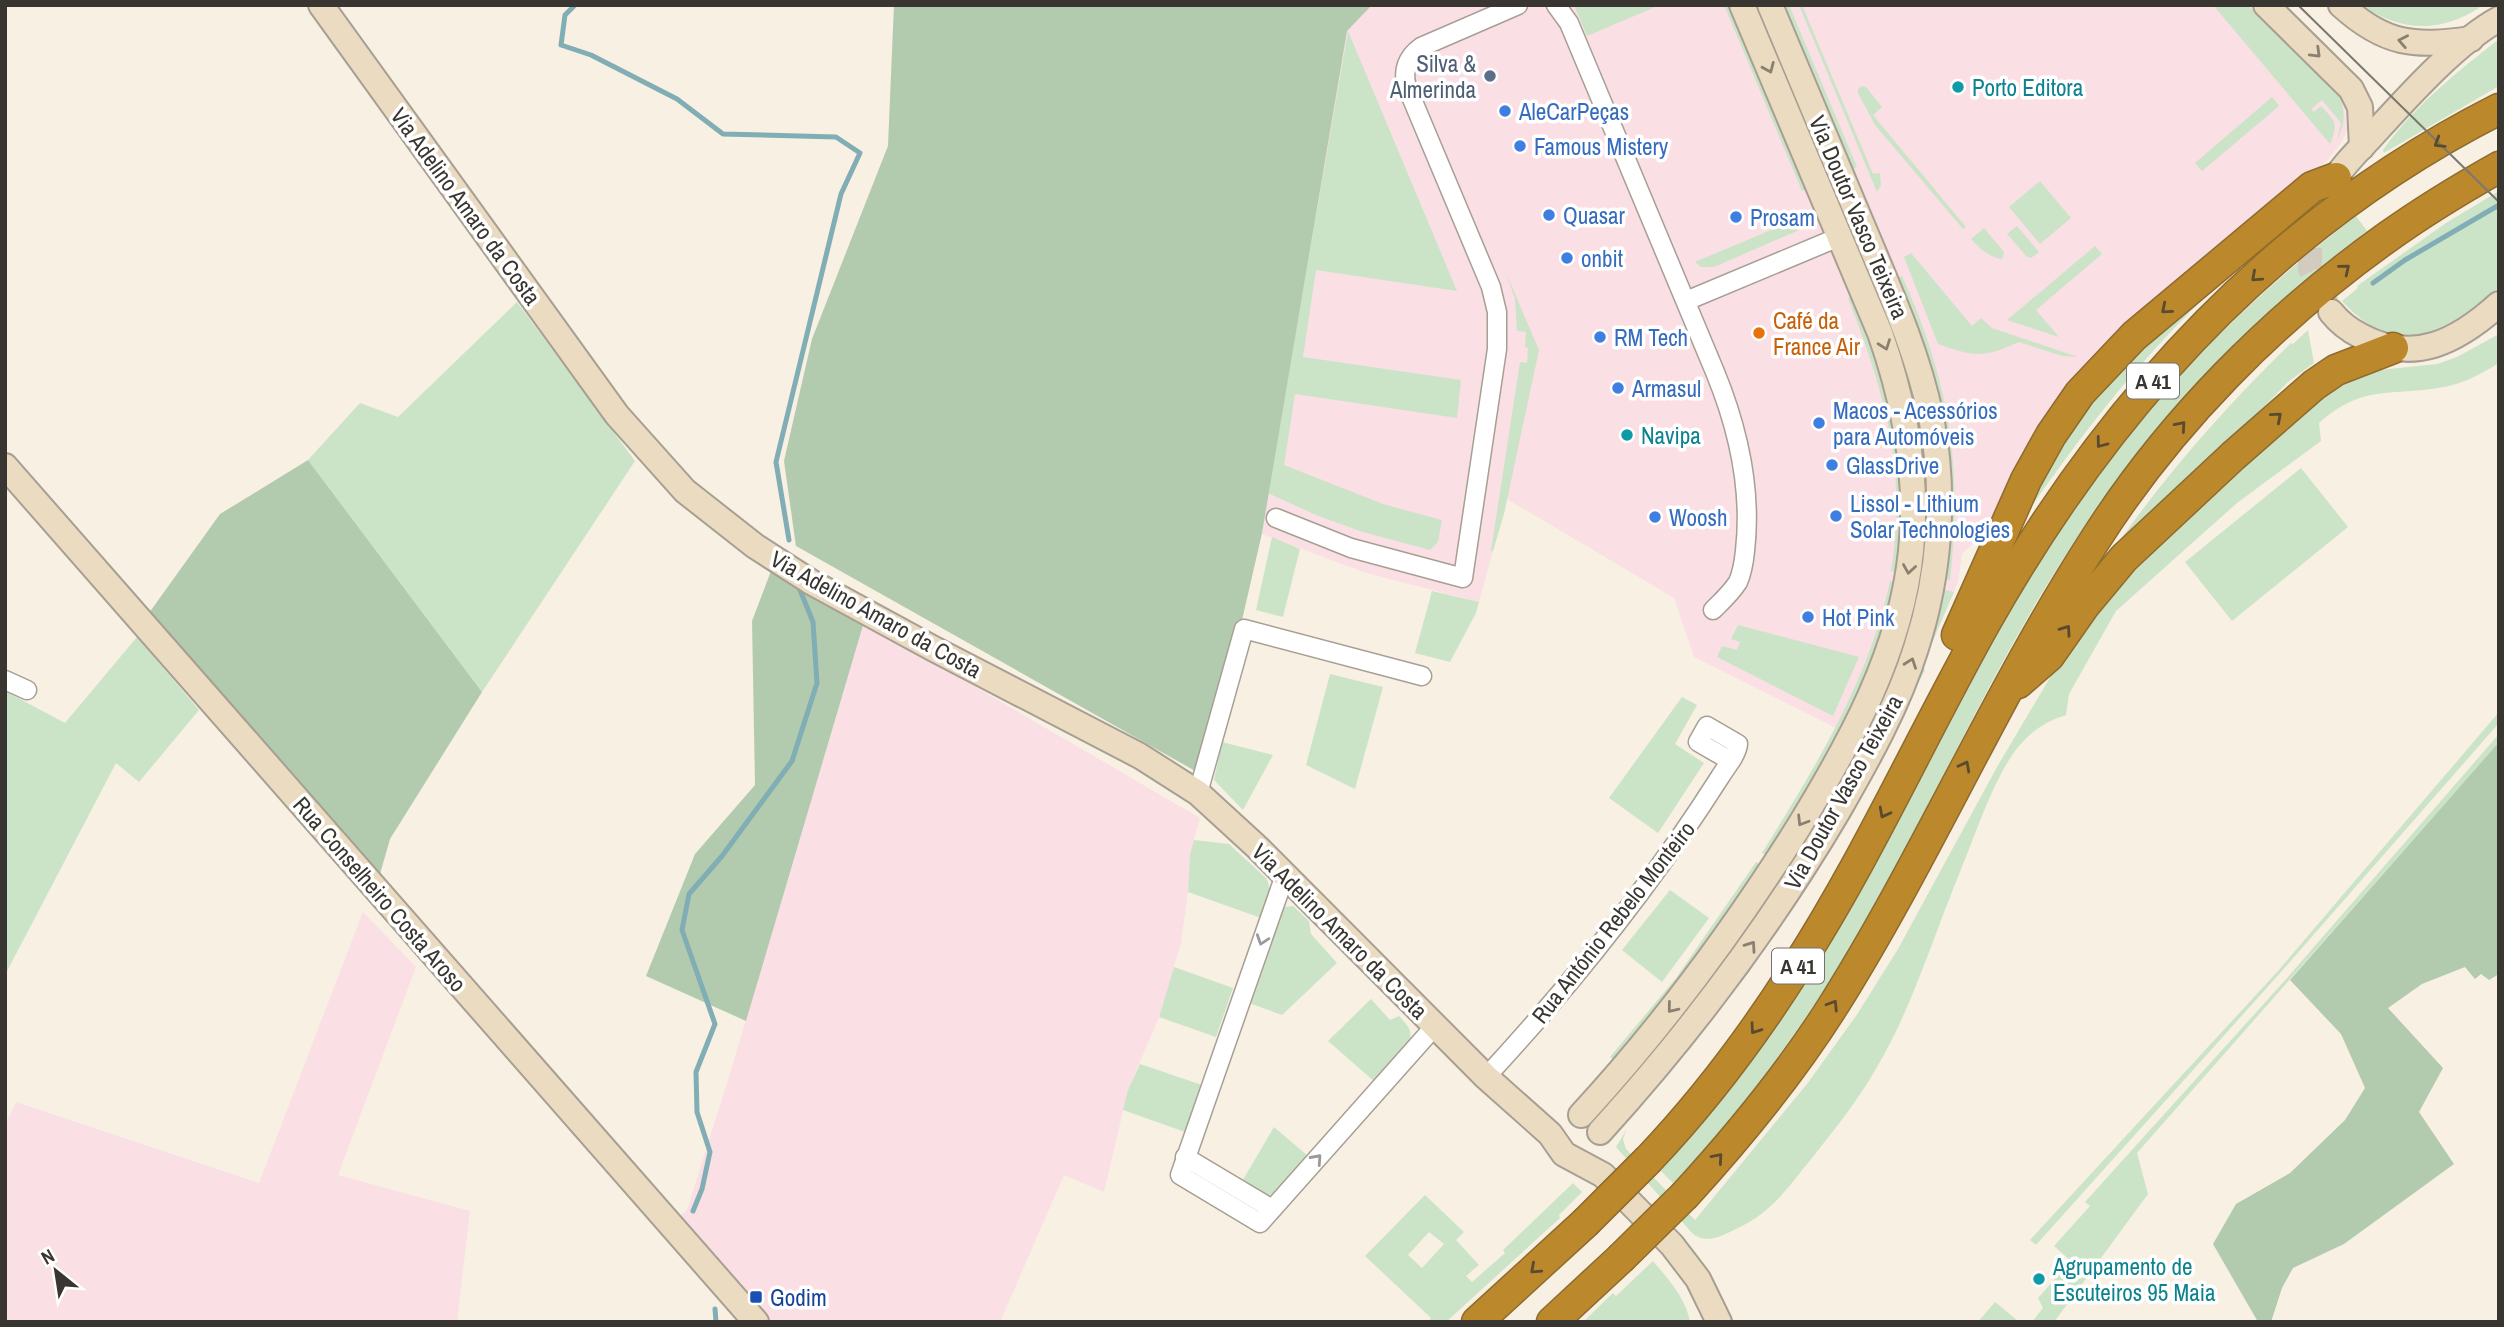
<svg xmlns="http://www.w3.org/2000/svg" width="2504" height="1327" viewBox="0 0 2504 1327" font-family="'Archivo Narrow',sans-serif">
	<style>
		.industrial { fill: #fadfe4 }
		.green { fill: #cbe4c8; fill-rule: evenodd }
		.forest { fill: #b2cbae }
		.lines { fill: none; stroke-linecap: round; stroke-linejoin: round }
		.stream { stroke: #81adb4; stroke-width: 5 }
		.secondary-tunnel { stroke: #d2cbbf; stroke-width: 24; stroke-dasharray: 24 12; stroke-linecap: butt }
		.minor-casing { stroke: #a79f93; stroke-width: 21 }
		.secondary-casing { stroke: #a79f93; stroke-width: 28 }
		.motorway-casing { stroke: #8e6b2e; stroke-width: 33 }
		.minor { stroke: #fff; stroke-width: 18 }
		.secondary { stroke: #ebdbc0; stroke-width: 24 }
		.motorway { stroke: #bb882c; stroke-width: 30 }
		.tram { stroke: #7c776f; stroke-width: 2 }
		.motorway-bridge-casing { stroke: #8e6b2e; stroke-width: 33; stroke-linecap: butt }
		.motorway-bridge { stroke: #bb882c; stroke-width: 30 }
		.oneway { stroke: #898071 }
		.oneway2 { stroke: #5a4a30 }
		.oneway3 { stroke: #9c9a98 }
		.service-dot { fill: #5c6f8a; stroke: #fff; stroke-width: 2.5 }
		.culture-dot { fill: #0f9aa8; stroke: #fff; stroke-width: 2.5 }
		.shop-dot { fill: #3f7fe0; stroke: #fff; stroke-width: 2.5 }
		.food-dot { fill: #e8710a; stroke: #fff; stroke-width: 2.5 }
		.transit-dot { fill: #1a4fb4; stroke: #fff; stroke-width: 2.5 }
		.labels { text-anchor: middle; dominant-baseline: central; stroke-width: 7; stroke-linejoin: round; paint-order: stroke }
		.shield { fill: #fff; stroke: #74726f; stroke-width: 2 }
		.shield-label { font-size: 21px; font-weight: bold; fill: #393631 }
		.service-label { font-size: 23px; fill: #4e5e75; stroke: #fff; text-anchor: end }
		.culture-label { font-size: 23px; fill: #0d838f; stroke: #fff; text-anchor: start }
		.shop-label { font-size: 23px; fill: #366cbe; stroke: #fff; text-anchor: start }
		.street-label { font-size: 23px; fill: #393631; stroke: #fff }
		.food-label { font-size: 23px; fill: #c56008; stroke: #fff; text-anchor: start }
		.transit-label { font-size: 23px; fill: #164399; stroke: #fff; text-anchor: start }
	</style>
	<rect width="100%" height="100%" fill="#f8f0e3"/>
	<g class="industrial">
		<path d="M 894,5 L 2248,5 L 2339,95 L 2345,107 L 2347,131 L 2341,143 L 2329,159 L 2170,292 L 1989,528 L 1962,554 L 1958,582 L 1922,666 L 1925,670 L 1848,734 L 1694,657 L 1674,598 L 1507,499 L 1479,602 L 1366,573 L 1262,534 L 1242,620 L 1238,620 L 796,546 L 784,461 L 812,339 L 888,146 Z"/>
		<path d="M 864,622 L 1200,818 L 1190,854 L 1188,892 L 1181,943 L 1159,1017 L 1128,1090 L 1104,1192 L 1064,1175 L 1000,1322 L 761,1322 L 674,1222 L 687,1210 L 728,1080 Z"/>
		<path d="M 363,912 L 416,967 L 338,1175 L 470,1211 L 457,1322 L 8,1322 L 5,1301 L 5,1126 L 16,1102 L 259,1183 Z"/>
	</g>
	<g class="green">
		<path d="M 1574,5 L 1660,5 L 1587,36 Z"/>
		<path d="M 1724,5 L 1731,5 L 1808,188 L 1802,191 Z"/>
		<path d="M 1781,5 L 1789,5 L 1857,167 L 1850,170 Z"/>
		<path d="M 1799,5 L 1802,5 L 1873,174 L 1880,173 L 1881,185 L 1877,192 Z"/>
		<path d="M 2213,5 L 2248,5 L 2339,95 C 2346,112 2345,125 2337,140 L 2341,123 L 2322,100 L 2311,109 L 2314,112 L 2321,106 C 2335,121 2339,123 2330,144 Z"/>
		<path d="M 2362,5 L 2483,5 C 2444,33 2401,33 2362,5 Z"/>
		<path d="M 1348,31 L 1457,291 L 1316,270 L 1303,357 L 1461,380 L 1457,418 L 1295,394 L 1284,465 L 1383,504 L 1442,520 L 1438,542 L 1430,550 L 1363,532 L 1316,515 L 1268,493 Z"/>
		<path d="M 2499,39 L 2499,86 L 2384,153 L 2383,150 C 2414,106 2457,72 2499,39 Z"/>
		<path d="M 1862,86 L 1866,87 L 1882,107 L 1873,115 L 1966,227 L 1963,229 L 1875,125 L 1858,93 L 1858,89 Z"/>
		<path d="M 2272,97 L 2279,106 L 2202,171 L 2195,163 Z"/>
		<path d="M 2040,181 L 2071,218 L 2040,244 L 2009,207 Z"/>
		<path d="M 2499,191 L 2499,287 C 2446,331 2398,363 2342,301 L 2358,288 L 2357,286 L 2446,223 Z"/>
		<path d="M 1804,216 L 1805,222 L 1797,231 L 1714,267 L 1701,267 L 1695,262 Z"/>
		<path d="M 2356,216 L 2367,231 C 2245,322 2143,434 2061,562 C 1982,687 1924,823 1849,950 C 1798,1034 1740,1112 1674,1184 L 1660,1170 C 1729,1093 1790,1014 1840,925 C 1916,791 1979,650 2065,522 C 2147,399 2239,307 2356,216 Z"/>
		<path d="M 2017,226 L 2039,252 L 2031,258 L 2027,257 L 2007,234 Z"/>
		<path d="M 1984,228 L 2004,252 L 2002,259 C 1990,258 1979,248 1971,239 Z"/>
		<path d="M 2095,246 L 2102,254 L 2036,310 L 2059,337 L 2007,320 Z"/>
		<path d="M 1911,253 L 1972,326 L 1981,318 L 1992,328 L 2078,357 L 2062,356 L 2019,342 C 1984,358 1974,357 1938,344 L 1904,257 Z"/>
		<path d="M 1506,273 L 1539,350 L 1504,514 L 1493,551 L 1491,551 L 1520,362 L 1527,363 L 1528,348 L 1525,347 L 1526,332 L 1517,331 L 1515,299 Z"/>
		<path d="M 1902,276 C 1949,381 1963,465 1950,580 L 1943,579 L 1947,544 L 1896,278 Z"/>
		<path d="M 2219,283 C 2137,362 2076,440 2013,534 L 2037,474 L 2101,378 Z"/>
		<path d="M 1877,286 C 1905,356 1930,429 1928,506 C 1928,529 1925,553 1923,576 L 1917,575 L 1871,288 Z"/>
		<path d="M 1854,296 C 1879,358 1902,424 1903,492 C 1904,518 1899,546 1897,572 L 1891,571 C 1908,470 1884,391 1848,298 Z"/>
		<path d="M 517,302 L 635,461 L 482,692 L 308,460 L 360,403 L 398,417 Z"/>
		<path d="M 2308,330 L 2314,363 L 2288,382 L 2230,442 L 2116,546 C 2168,472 2226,406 2291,343 L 2293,344 Z"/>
		<path d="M 2499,334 L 2499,363 C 2479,375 2461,385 2438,388 C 2387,396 2362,385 2319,423 L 2321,441 L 2237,503 L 2116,611 L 2069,694 L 2066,715 C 2040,723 2024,737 2009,760 C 1990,790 1974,838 1960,872 C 1933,937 1913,1006 1877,1067 C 1859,1099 1835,1129 1812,1158 C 1787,1188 1773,1212 1736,1229 C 1721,1236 1706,1245 1692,1233 L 1616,1147 L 1627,1129 L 1623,1139 L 1626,1149 L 1695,1220 L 1807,1084 L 1856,1016 L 1898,949 L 1997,767 L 2064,654 L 2119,584 L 2157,544 L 2221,484 L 2327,392 L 2344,381 L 2370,371 L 2437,364 L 2457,357 Z"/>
		<path d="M 2301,468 L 2348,527 L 2232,621 L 2185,562 Z"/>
		<path d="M 1272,537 L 1300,549 L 1283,617 L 1256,610 Z"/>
		<path d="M 1890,581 L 1896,582 L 1879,645 L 1840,733 L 1768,856 L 1762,853 C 1815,767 1869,681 1890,581 Z"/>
		<path d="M 1916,586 L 1921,587 L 1897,674 L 1852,765 L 1790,870 L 1784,867 Z"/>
		<path d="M 1941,589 L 1954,592 L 1922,666 L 1925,670 L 1890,736 Z"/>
		<path d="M 1432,591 L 1479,602 L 1476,613 L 1450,662 L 1415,653 Z"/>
		<path d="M 1738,625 L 1859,657 L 1833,716 L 1717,657 L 1722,646 L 1737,650 L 1740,642 L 1731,639 Z"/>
		<path d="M 137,637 L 199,710 L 139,782 L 116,763 L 5,975 L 5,691 L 65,723 Z"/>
		<path d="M 1330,674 L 1383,687 L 1355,789 L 1306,765 Z"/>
		<path d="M 1682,697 L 1697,705 L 1675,744 L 1704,763 L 1658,833 L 1609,798 Z"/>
		<path d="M 2499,712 L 2499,723 L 2281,972 L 2036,1245 L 2030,1240 L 2278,971 Z"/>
		<path d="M 2499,734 L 2499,742 L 2137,1153 L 2148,1194 L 2054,1322 L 2032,1322 L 2043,1308 L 2038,1298 L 2071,1261 L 2054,1246 L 2090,1206 L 2085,1202 L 2287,978 Z"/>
		<path d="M 1222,742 L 1273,755 L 1243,810 L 1214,780 Z"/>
		<path d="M 1194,840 L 1229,844 L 1266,878 C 1274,891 1265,905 1261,918 L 1188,892 L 1190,854 Z"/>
		<path d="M 1756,862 L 1762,866 L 1718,932 L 1615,1061 L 1610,1057 L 1676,978 Z"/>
		<path d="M 1670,890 L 1709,918 L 1662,982 L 1622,950 Z"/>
		<path d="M 1293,906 L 1309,921 L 1311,934 L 1337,963 L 1282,1015 L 1249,1003 L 1281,911 L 1285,907 Z"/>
		<path d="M 1174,967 L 1233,988 L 1216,1037 L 1159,1017 Z"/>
		<path d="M 1371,999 L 1390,1020 L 1399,1016 C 1406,1024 1414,1030 1409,1042 L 1375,1082 L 1328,1041 Z"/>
		<path d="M 1140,1064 L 1202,1085 L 1185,1132 L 1123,1110 L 1128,1090 Z"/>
		<path d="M 1274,1127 L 1308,1156 L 1276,1192 L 1268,1196 L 1241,1183 Z"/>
		<path d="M 1573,1183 L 1582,1192 L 1559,1215 L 1560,1218 L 1446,1322 L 1428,1322 L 1431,1318 L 1365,1256 L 1425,1195 L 1464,1232 L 1456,1240 L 1479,1265 L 1466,1276 L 1472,1282 L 1505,1253 L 1503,1250 ZM 1429,1232 L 1444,1244 L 1422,1268 L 1408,1255 Z"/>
		<path d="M 1653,1261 C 1668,1279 1686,1298 1690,1322 L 1583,1322 L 1613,1293 L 1616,1296 Z"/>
		<path d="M 1995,1302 L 2017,1320 L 1978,1322 Z"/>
	</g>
	<g class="forest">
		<path d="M 894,5 L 1372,5 L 1347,31 L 1262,533 L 1242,620 L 1238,620 L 1197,772 L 796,546 L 784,461 L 812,339 L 888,146 Z"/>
		<path d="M 308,460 L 482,692 L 390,839 L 380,874 L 149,613 L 220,514 Z"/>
		<path d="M 771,571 L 864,622 L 746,1021 L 646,976 L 695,854 L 755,785 L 752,621 Z"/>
		<path d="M 2499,742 L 2499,974 L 2489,980 L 2481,974 L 2475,979 L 2465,967 L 2422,984 L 2388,1008 L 2443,1068 L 2419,1112 L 2454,1164 L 2344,1244 L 2293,1268 L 2282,1288 L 2271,1322 L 2258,1322 L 2213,1244 L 2236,1204 L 2290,1173 L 2345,1120 L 2365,1088 L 2341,1034 L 2290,980 Z"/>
	</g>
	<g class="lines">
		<g class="stream">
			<path d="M 575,5 L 565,15 L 561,45 L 591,55 L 677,99 L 723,134 L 836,137 L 860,153 L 841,194 L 776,462 L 789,540"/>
			<path d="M 2373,283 L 2405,260 L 2499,205"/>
			<path d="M 693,1211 L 702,1189 L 710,1152 L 697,1112 L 696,1072 L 715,1024 L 682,930 L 689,894 L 722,856 L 792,761 L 817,683 L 813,622 L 798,585"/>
			<path d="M 715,1309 L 716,1322"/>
		</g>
		<path class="secondary-tunnel" d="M 2327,304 L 2310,269 L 2310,229 L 2332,184"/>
		<g class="minor-casing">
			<g id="minor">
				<path d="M 1556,5 L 1569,23 L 1715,372 C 1738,428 1752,490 1745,551 C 1744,561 1742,573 1738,582 C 1731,593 1722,601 1713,610"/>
				<path d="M 1686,301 L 1839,237"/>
				<path d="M 1276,518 L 1351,548 L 1463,578 L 1497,349 L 1497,312 L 1491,287 L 1407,87 C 1402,71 1407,57 1421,47 L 1518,5"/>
				<path d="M 5,680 L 27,690"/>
				<path d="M 1198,793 L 1244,629 L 1422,676"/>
				<path d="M 1285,875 L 1180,1175 L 1260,1223 L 1435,1026"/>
				<path d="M 1486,1077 C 1572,984 1652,884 1720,777 C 1726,767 1737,755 1738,744 L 1707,726 L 1698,742 L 1731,761"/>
				<path d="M 1185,1157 L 1272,1209"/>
			</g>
		</g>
		<g class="secondary-casing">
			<g id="secondary">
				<path d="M 321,5 L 617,415 L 685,491 L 755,546 L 811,582 L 934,649 L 1140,756 L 1198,793 L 1258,848 L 1486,1077 L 1550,1134 L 1564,1154 L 1603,1175 L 1672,1245 L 1698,1279 L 1719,1322"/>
				<path d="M 2266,5 L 2351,89 L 2360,107 L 2362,147"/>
				<path d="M 2341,5 C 2385,45 2414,47 2471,39"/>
				<path d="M 2332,184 C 2341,167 2357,152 2370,138 C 2404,101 2456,42 2499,19"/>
				<path d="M 2331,312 C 2339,322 2349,330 2361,336 C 2414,365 2458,341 2499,304"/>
				<path d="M 5,466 L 756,1322"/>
				<path d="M 1581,1115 C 1663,1026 1734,930 1798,828 C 1850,743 1901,652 1911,551 C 1919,476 1905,404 1880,333 L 1742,5"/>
				<path d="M 1600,1132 C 1690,1033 1769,928 1837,813 C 1867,761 1898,706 1916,648 C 1940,574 1946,493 1931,417 C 1917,350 1889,289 1863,227 C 1832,153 1801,79 1770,5"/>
			</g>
		</g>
		<g class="motorway-casing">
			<g id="motorway">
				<path d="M 1957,635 L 2026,480 L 2051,435 L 2080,393 L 2134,336 L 2312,187 L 2336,178"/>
				<path d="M 2018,683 L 2049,656 L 2084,606 L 2124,558 L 2233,456 L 2314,385 L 2336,370 L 2393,348"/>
				<path d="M 1649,1159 C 1705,1100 1753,1036 1796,968 C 1867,858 1921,737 1985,623 C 2107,406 2274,223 2499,109"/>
				<path d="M 1685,1195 C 1739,1136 1790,1074 1833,1006 C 1928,855 1998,690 2095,540 C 2170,422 2273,319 2386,238 C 2422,212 2460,189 2499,167"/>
				<path d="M 1477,1322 L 1585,1223"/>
				<path d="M 1552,1322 L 1620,1259"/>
			</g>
		</g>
		<use href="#minor" class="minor"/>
		<use href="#secondary" class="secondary"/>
		<use href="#motorway" class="motorway"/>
		<path class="tram" d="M 2298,5 L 2499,202"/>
		<g class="motorway-bridge-casing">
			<g id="motorway-bridge">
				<path d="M 1585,1223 L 1649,1159"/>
				<path d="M 1620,1259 L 1685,1195"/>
			</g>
		</g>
		<use href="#motorway-bridge" class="motorway-bridge"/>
	</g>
	<defs><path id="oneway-chevron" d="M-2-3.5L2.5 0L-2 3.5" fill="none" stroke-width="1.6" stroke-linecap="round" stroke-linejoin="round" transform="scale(1.75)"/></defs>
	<g class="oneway">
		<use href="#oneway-chevron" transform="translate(2403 41) rotate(-169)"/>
		<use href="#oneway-chevron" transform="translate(2316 53) rotate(44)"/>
		<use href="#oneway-chevron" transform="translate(1769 68) rotate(67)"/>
		<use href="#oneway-chevron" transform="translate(1885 345) rotate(70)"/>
		<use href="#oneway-chevron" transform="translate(1909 569) rotate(99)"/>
		<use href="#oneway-chevron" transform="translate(1911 663) rotate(-70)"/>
		<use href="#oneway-chevron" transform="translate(1802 821) rotate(122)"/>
		<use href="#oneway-chevron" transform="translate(1751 946) rotate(-55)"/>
		<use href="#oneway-chevron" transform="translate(1672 1008) rotate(129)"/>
	</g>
	<g class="oneway2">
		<use href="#oneway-chevron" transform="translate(2439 143) rotate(148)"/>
		<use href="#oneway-chevron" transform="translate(2345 269) rotate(-39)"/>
		<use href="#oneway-chevron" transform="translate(2256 277) rotate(138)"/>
		<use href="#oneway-chevron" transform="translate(2166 309) rotate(140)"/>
		<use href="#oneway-chevron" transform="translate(2277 417) rotate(-41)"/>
		<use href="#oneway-chevron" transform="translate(2181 426) rotate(-49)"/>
		<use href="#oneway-chevron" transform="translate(2101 443) rotate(127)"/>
		<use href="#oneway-chevron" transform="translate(2066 630) rotate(-55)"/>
		<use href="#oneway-chevron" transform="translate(1965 766) rotate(-62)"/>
		<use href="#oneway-chevron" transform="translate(1884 813) rotate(118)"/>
		<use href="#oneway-chevron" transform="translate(1833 1005) rotate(-58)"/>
		<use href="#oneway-chevron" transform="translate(1755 1029) rotate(125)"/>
		<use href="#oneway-chevron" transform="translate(1718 1158) rotate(-49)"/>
		<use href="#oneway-chevron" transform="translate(1535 1269) rotate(138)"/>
	</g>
	<g class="oneway3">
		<use href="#oneway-chevron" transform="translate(1262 940) rotate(109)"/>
		<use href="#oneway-chevron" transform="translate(1317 1159) rotate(-48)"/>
	</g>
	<circle class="service-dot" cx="1490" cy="76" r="7"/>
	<g class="culture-dot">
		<circle cx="1958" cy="87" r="7"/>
		<circle cx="1627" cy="435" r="7"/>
		<circle cx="2039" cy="1279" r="7"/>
	</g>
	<g class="shop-dot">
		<circle cx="1505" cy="111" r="7"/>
		<circle cx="1520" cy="146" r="7"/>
		<circle cx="1549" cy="215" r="7"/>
		<circle cx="1736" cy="217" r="7"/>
		<circle cx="1567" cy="258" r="7"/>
		<circle cx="1600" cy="337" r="7"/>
		<circle cx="1618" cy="388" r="7"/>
		<circle cx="1819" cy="423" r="7"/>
		<circle cx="1832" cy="465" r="7"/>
		<circle cx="1836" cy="516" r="7"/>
		<circle cx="1655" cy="517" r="7"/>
		<circle cx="1808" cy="617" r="7"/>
	</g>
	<circle class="food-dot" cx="1759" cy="333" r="7"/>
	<rect class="transit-dot" x="749" y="1290" width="14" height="14" rx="3.5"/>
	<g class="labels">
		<g class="shield">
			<rect x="2127" y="363.5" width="52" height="35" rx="5"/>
			<rect x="1772" y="948.5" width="52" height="35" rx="5"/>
		</g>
		<g class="shield-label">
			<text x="2153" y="381">A 41</text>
			<text x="1798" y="966">A 41</text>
		</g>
		<g class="service-label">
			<text x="1476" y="63">Silva &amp;<tspan x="1476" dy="26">Almerinda</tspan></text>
		</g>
		<g class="culture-label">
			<text x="1972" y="87">Porto Editora</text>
			<text x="1641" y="435">Navipa</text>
			<text x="2053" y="1266">Agrupamento de<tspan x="2053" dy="26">Escuteiros 95 Maia</tspan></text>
		</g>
		<g class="shop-label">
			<text x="1519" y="111">AleCarPeças</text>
			<text x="1534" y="146">Famous Mistery</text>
			<text x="1563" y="215">Quasar</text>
			<text x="1750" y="217">Prosam</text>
			<text x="1581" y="258">onbit</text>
			<text x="1614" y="337">RM Tech</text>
			<text x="1632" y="388">Armasul</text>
			<text x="1833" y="410">Macos - Acessórios<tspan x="1833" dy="26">para Automóveis</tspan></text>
			<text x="1846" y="465">GlassDrive</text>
			<text x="1850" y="503">Lissol - Lithium<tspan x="1850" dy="26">Solar Technologies</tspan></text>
			<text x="1669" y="517">Woosh</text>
			<text x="1822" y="617">Hot Pink</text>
		</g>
		<g class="street-label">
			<text transform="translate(466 206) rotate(54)">Via Adelino Amaro da Costa</text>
			<text transform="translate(1859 217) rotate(67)">Via Doutor Vasco Teixeira</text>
			<text transform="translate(876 614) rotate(29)">Via Adelino Amaro da Costa</text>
			<text transform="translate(1843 792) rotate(-61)">Via Doutor Vasco Teixeira</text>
			<text transform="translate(380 894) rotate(49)">Rua Conselheiro Costa Aroso</text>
			<text transform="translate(1613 922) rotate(-52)">Rua António Rebelo Monteiro</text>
			<text transform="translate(1340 931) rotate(45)">Via Adelino Amaro da Costa</text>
		</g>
		<g class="food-label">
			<text x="1773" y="320">Café da<tspan x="1773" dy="26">France Air</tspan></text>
		</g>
		<g class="transit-label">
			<text x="770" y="1297">Godim</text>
		</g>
	</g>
	<rect width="2504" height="1327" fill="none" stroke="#393631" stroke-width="14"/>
	<g transform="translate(56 1271) rotate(330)" stroke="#ffffff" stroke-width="5" paint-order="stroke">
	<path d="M0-5L12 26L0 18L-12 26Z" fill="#393631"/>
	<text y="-10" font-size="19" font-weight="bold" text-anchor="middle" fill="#393631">N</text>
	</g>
</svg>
